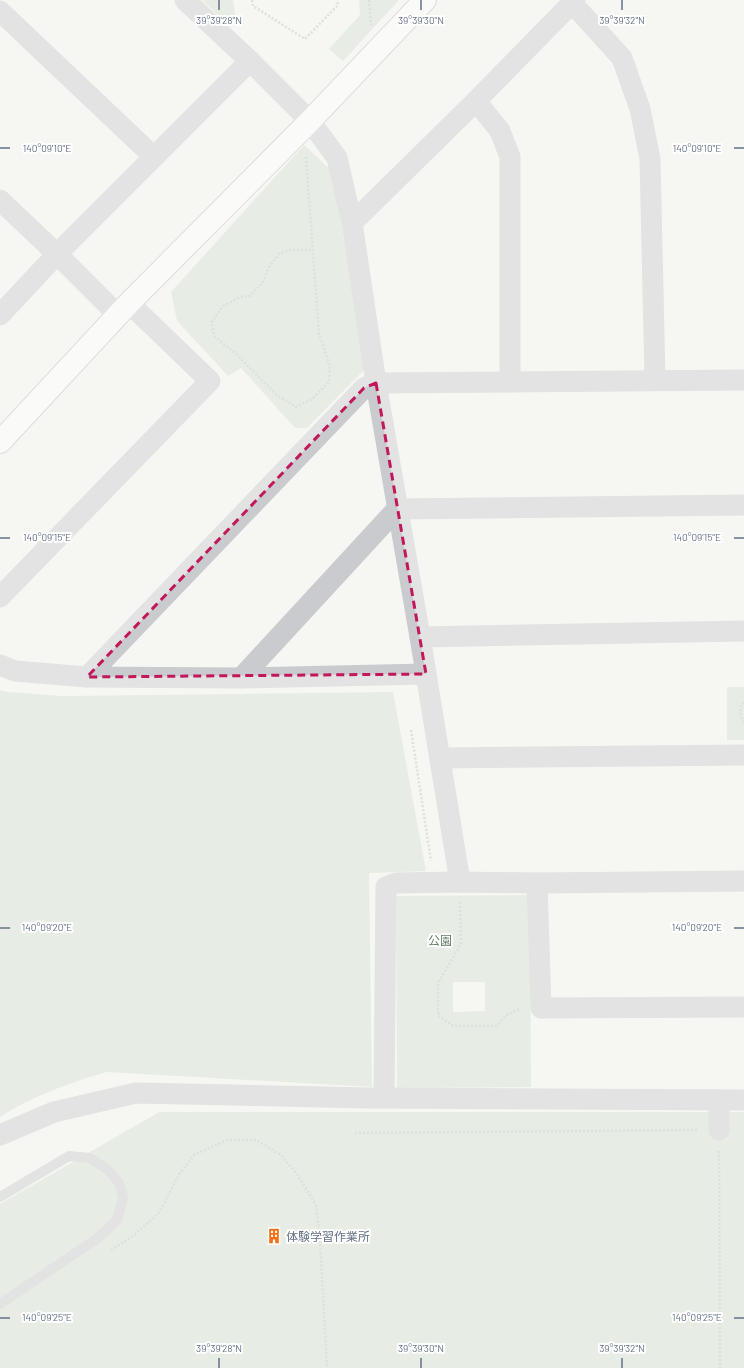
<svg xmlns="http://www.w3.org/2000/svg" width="744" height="1368" viewBox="0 0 744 1368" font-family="Barlow,'Noto Sans JP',sans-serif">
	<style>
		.green { fill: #d6dfd3; fill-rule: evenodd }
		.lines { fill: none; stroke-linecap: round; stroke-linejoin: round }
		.secondary-casing { stroke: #babec4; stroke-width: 24 }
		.path { stroke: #c2c3c5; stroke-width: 2.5; stroke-dasharray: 2 2; stroke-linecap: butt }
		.lane { stroke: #c9cbcf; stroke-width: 10 }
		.street { stroke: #c9cbcf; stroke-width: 21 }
		.secondary { stroke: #fff; stroke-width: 22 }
		.marked { fill: none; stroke: #c2185b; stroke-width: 3; stroke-dasharray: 8 5; stroke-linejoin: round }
		.ticks { fill: none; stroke: #637187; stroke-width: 1.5 }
		.labels { text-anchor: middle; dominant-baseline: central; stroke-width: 4; stroke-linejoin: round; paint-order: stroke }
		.park-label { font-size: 12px; fill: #637d62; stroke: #fff }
		.poi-label { font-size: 12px; fill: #637187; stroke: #fff; text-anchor: start }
		.ticks-label { font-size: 10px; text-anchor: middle; fill: #637187; stroke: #fff; stroke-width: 4; stroke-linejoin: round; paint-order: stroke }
	</style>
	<rect width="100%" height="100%" fill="#f6f7f3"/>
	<g class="green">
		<path d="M 202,0 L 233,0 L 236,18 L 228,25 Z"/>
		<path d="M 359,0 L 399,0 L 343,61 L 329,49 L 360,15 Z"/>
		<path d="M 304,145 L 332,171 L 366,368 L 307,428 L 295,428 L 241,368 L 228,376 L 177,321 L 171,292 Z"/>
		<rect x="727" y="687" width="17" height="53"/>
		<path d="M 0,690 L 7,692 L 62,696 L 393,692 L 426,871 L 369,873 L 372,1087 L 106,1072 C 70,1083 32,1096 0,1117 Z"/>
		<path d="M 530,895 L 531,1087 L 397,1088 L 396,896 ZM 453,982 L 485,982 L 485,1011 L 453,1012 Z"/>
		<path d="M 159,1112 L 744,1112 L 744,1368 L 0,1368 L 0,1204 Z"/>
	</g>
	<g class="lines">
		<g class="secondary-casing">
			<path id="secondary" d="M 0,442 L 129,303 L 310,121 L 425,0"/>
		</g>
		<g class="path">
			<path d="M 252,0 L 253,6 L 305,39 L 338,5 L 337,0"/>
			<path d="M 369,0 L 371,25"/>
			<path d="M 306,157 L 319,334 L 330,366 L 329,382 L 312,399 L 296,407 L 277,395 L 234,352 L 215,337 L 211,323 L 223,306 L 240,297 L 250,296 L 263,282 L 269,267 L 279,254 L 290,250 L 313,250"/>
			<path d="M 744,702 C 739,708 739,715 744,722"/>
			<path d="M 411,730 L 431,861"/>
			<path d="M 460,902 L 461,944 L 438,983 L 438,1015 L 453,1026 L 496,1026 L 508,1014 L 520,1009"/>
			<path d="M 355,1133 L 698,1130"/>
			<path d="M 719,1151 L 720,1368"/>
			<path d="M 111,1250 L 133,1236 L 159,1213 L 178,1176 L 194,1155 L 227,1140 L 256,1140 L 281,1155 L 297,1174 L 316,1205 L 320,1240 L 327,1368"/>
		</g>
		<path class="lane" d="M 0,1197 L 69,1156 L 90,1158 L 108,1170 L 119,1183 L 123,1198 L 117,1220 L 98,1238 L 0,1304"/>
		<g class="street">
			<path d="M 185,0 L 250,61 L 310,121 L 337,158 L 352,223 L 376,383 L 420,637 L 460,882"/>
			<path d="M 572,3 L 622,58 L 640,109 L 650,159 L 655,380"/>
			<path d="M 0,11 L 154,157"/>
			<path d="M 476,101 L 500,131 L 510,157 L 510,382"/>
			<path d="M 0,200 L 57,254 L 118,315"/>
			<path d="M 352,223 L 476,101 L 575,0"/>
			<path d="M 0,315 L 57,254 L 250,61"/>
			<path d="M 0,597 L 210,381 L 129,303"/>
			<path d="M 420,637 L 744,631"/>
			<path d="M 0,665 L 15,671 L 87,677 L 241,678 L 426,674"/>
			<path d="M 87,677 L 364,388 L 376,383 L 744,380"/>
			<path d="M 241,678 L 397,509 L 744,505"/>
			<path d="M 440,758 L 744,755"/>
			<path d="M 537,883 L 541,1008 L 744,1007"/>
			<path d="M 384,1098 L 386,887 L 396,883 L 460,882 L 537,883 L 744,881"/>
			<path d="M 719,1100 L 719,1130"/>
			<path d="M 0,1135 L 54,1112 L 136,1093 L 367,1098 L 744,1100"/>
		</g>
		<use href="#secondary" class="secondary"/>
	</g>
	<path d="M0 0H744V1368H0ZM 376,383 L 426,674 L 87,677 L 364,388 Z" fill="#f6f7f3" fill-opacity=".55" fill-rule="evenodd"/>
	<path class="marked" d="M 376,383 L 426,674 L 87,677 L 364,388 Z"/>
	<path class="ticks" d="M 219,0 L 219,10M 421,0 L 421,10M 622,0 L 622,10M 0,148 L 10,148M 734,148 L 744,148M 0,538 L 10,538M 734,538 L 744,538M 0,928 L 10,928M 734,928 L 744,928M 0,1318 L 10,1318M 734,1318 L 744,1318M 219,1358 L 219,1368M 421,1358 L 421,1368M 622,1358 L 622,1368"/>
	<defs>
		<g id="building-bare" transform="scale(1.2)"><path d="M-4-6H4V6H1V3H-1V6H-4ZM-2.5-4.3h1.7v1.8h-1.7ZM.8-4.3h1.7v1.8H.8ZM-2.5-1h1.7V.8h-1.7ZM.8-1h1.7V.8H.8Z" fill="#f36e16" stroke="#fff" stroke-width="2.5" paint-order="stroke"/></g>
	</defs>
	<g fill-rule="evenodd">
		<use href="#building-bare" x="274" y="1236"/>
	</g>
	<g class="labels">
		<g class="park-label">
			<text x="440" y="940">公園</text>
		</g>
		<g class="poi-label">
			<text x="286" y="1236">体験学習作業所</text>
		</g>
	</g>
	<g class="ticks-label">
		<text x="219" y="24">39°39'28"N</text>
		<text x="421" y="24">39°39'30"N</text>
		<text x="622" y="24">39°39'32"N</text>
		<text x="47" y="152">140°09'10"E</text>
		<text x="697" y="152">140°09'10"E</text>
		<text x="697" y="541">140°09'15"E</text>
		<text x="47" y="541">140°09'15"E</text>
		<text x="697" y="931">140°09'20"E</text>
		<text x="47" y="931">140°09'20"E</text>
		<text x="47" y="1321">140°09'25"E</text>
		<text x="697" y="1321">140°09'25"E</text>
		<text x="219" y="1352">39°39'28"N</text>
		<text x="421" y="1352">39°39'30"N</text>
		<text x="622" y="1352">39°39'32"N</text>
	</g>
</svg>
